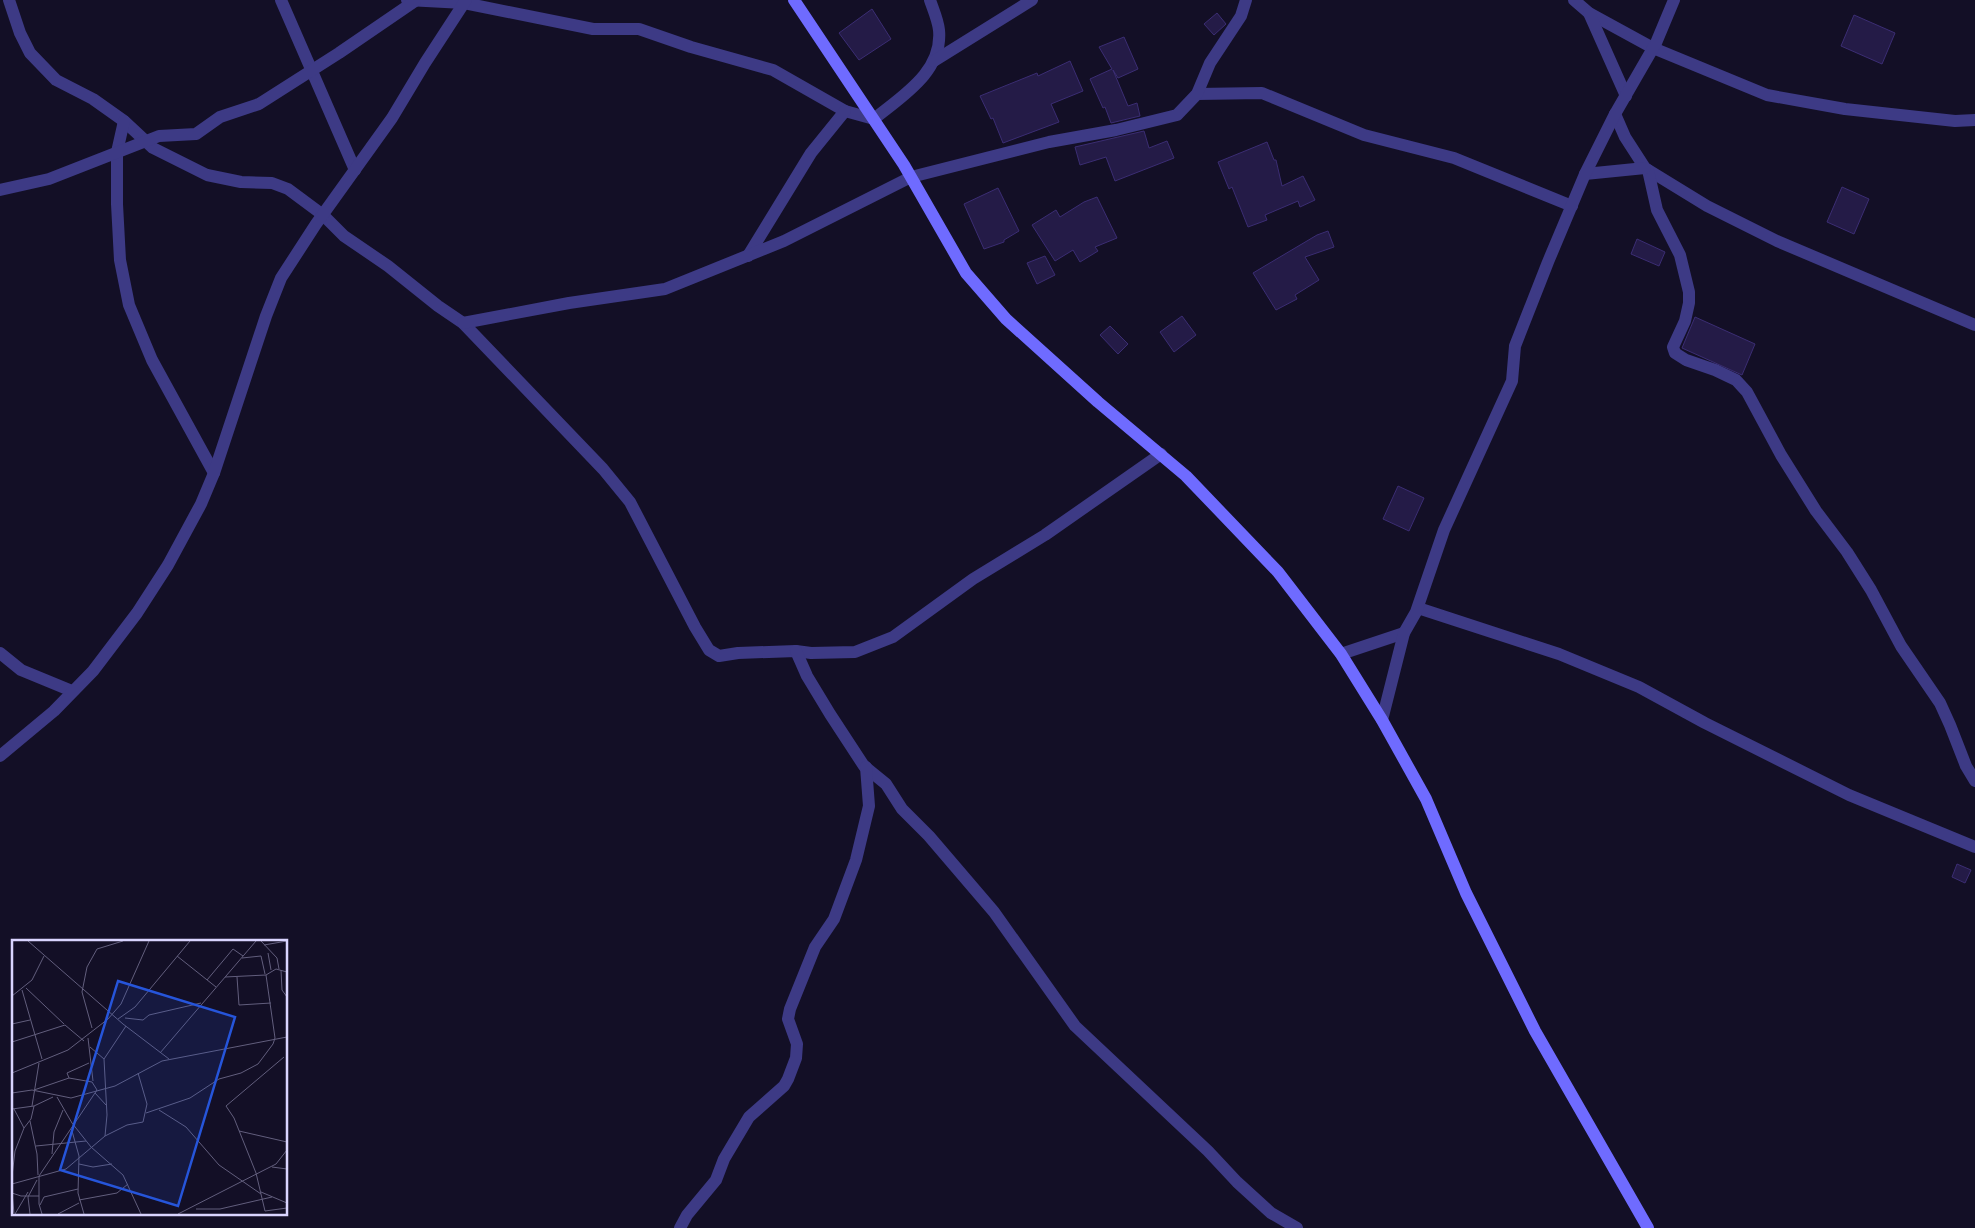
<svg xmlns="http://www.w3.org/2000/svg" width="1975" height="1228" viewBox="0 0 1975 1228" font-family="Quicksand,sans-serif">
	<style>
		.building { fill: #241b47; stroke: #3b2d73 }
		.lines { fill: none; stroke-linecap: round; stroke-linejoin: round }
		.street { stroke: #3d3a85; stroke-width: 12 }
		.secondary { stroke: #6f6bff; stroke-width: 12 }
		.inset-road { fill: none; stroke: #625e7d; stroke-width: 1 }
		.view { fill: #2655da; fill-opacity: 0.15; stroke: #2655da; stroke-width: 2.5 }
		.inset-edge { fill: none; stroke: #d9d4ff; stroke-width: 2.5 }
	</style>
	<rect width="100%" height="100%" fill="#130f26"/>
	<g class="building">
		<path d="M 872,9 L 891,39 L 859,60 L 839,33 Z"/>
		<path d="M 1217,13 L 1226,24 L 1214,35 L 1204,24 Z"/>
		<path d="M 1854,15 L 1895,33 L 1882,64 L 1841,46 Z"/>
		<path d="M 1124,37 L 1138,69 L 1118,78 L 1113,70 L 1128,106 L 1137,103 L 1140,116 L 1111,123 L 1105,107 L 1103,108 L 1090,79 L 1112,69 L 1099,47 Z"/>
		<path d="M 1070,61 L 1083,91 L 1051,104 L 1059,122 L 1003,143 L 993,118 L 991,119 L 980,96 L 1037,73 L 1038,76 Z"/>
		<path d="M 1144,131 L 1149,148 L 1167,141 L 1174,158 L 1115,181 L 1106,157 L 1080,165 L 1075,147 Z"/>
		<path d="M 1267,142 L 1274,160 L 1276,160 L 1282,186 L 1303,176 L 1315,200 L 1300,207 L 1298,201 L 1265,215 L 1267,220 L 1248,227 L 1232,187 L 1229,189 L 1218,162 Z"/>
		<path d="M 1842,187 L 1869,199 L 1854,234 L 1827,222 Z"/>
		<path d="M 998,188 L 1019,231 L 1004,240 L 1004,242 L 984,249 L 964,204 Z"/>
		<path d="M 1097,197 L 1117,238 L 1095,247 L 1098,251 L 1080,262 L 1073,250 L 1055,261 L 1032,225 L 1056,210 L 1060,217 L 1084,202 Z"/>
		<path d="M 1328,231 L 1334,247 L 1305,257 L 1319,280 L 1295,295 L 1297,299 L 1276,310 L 1253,273 L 1317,235 Z"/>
		<path d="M 1637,239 L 1665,252 L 1659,266 L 1631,254 Z"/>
		<path d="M 1045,256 L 1055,275 L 1037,284 L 1027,263 Z"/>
		<path d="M 1182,316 L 1196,335 L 1174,352 L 1160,332 Z"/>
		<path d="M 1695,317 L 1755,344 L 1742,375 L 1682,348 Z"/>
		<path d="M 1110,326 L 1128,344 L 1118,354 L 1100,335 Z"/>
		<path d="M 1398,486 L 1424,498 L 1409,531 L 1383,519 Z"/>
		<path d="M 1957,864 L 1971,870 L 1965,883 L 1952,877 Z"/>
	</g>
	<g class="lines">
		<g class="street">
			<path d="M 9,0 L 20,33 L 30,53 L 56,80 L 93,99 L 124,121 L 153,148 L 207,175 L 241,182 L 272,183 L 288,189 L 323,215 L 344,236 L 388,266 L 438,306 L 463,323 L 603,469 L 630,502 L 695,627 L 709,650 L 719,656 L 738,653 L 796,651 L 811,653 L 855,652 L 893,637 L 973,579 L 1045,535 L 1161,454"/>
			<path d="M 281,0 L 355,170"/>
			<path d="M 407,0 L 464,3 L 593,29 L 639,29 L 691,47 L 773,70 L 845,111 L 874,119 C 902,96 943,72 939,30 C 938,20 933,9 930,0"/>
			<path d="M 1574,0 L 1589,13 L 1653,48 L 1767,95 L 1845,109 L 1955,121 L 1975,120"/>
			<path d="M 1589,13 L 1626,96"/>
			<path d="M 934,61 L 1032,0"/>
			<path d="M 1197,94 L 1262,93 L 1364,135 L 1454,158 L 1572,206"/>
			<path d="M 1615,114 L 1625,137 L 1645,168 L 1707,206 L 1777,241 L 1975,325"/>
			<path d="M 124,121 L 117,152 L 117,204 L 120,260 L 129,305 L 152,360 L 214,473"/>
			<path d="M 1648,170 L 1657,210 L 1680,255 L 1689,292 L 1689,303 L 1685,321 L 1673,347 L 1675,353 L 1686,360 L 1715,370 L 1736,380 L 1747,392 L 1781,455 L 1816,511 L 1847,552 L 1871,590 L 1901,646 L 1940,703 L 1950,725 L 1966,766 L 1975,781"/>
			<path d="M 1585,174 L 1645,168"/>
			<path d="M 0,190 L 49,179 L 159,136 L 196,134 L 220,117 L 259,104 L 339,53 L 415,1"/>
			<path d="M 748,256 L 811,153 L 845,111"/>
			<path d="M 463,323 L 569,303 L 665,289 L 784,241 L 911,177 L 1049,142 L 1116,130 L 1177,115 L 1197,94 L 1210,63 L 1241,16 L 1246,0"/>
			<path d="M 1418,608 L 1559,654 L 1639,687 L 1705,723 L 1849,795 L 1975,847"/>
			<path d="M 796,651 L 807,676 L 830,714 L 864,766 L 886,784 L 902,809 L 929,836 L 994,912 L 1075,1026 L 1208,1151 L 1237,1182 L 1271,1213 L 1297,1228"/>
			<path d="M 0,653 L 21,670 L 72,691"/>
			<path d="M 1341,654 L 1404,633"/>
			<path d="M 1382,720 L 1404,633 L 1416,612 L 1444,530 L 1512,381 L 1515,346 L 1548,262 L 1585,174 L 1615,114 L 1656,43 L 1674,0"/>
			<path d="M 0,756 L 54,711 L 93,671 L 137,613 L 168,565 L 201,504 L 214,473 L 266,316 L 281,278 L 316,224 L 392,118 L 425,63 L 466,0"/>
			<path d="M 680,1228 L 687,1215 L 716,1180 L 724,1159 L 749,1117 L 784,1086 L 788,1079 L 796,1058 L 797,1044 L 788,1019 L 790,1009 L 815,947 L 834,919 L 856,860 L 869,806 L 866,767"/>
		</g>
		<path class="secondary" d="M 794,0 L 904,165 L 966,273 L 1006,319 L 1098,402 L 1186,476 L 1278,572 L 1341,654 L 1382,720 L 1426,799 L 1466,893 L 1535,1031 L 1648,1228"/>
	</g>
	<g transform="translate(12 940)">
		<rect width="275" height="275" fill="#130f26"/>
		<path class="inset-road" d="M 16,1 L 111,84 L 157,119M 249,1 L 265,18 L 267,29M 252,5 L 275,1M 256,13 L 259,30M 165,16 L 204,47M 230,18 L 249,16 L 253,34M 269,30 L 270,50 L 275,57M 254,35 L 264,29 L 275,32M 225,37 L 227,65 L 259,63M 195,40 L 221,9 L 231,16M 14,48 L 52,84M 10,50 L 30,119M 0,56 L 20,40 L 32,16M 113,78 L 131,80 L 137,75 L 189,63M 106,79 L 123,67 L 178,1M 0,84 L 18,80M 80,88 L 70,52 L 75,27 L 85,9 L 111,1M 76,98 L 81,141M 0,102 L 53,85 L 72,101M 78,107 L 92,119M 148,113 L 244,1M 272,117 L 214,166 L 222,178 L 244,233 L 253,271 L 275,268M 0,133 L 56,110 L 96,79 L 109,64 L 137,1M 57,138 L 55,133 L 77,123M 22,150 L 57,138 L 80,142 L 85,150 L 27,236 L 27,264 L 30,274M 0,153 L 20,150 L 59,158 L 103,146 L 150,121 L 275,97M 83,153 L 94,165M 45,157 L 60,183 L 79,207 L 111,235 L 129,274M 20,166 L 27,123M 0,169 L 22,166 L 41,157M 2,169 L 12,188M 147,170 L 174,187 L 207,225 L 249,254M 134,173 L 178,158 L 207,139 L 229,133 L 246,124 L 261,104 L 263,98 L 254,35 L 213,37M 18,181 L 25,214 L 26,235M 60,191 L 67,216 L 66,253 L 72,274M 227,191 L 275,202M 93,196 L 95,175 L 92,119 L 114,86M 24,206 L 74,201M 40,214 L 42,192 L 51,170M 67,224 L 81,227 L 100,224M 260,227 L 275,229M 0,236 L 3,211 L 12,188 L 19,179 L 22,166M 0,244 L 54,229 L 93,196 L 115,185 L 131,182 L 135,164 L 126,133M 249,252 L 275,263M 0,253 L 9,256 L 27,256M 0,253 L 2,273M 67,260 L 105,253 L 116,244M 28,265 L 32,257 L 66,249M 184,269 L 208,269 L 260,257M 3,274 L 16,252M 18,274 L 16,257 L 25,240M 46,274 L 67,263M 166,274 L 264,224 L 275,210"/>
		<path class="view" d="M 106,41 L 223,77 L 166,266 L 48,230 Z"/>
		<rect width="275" height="275" class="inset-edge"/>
	</g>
</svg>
